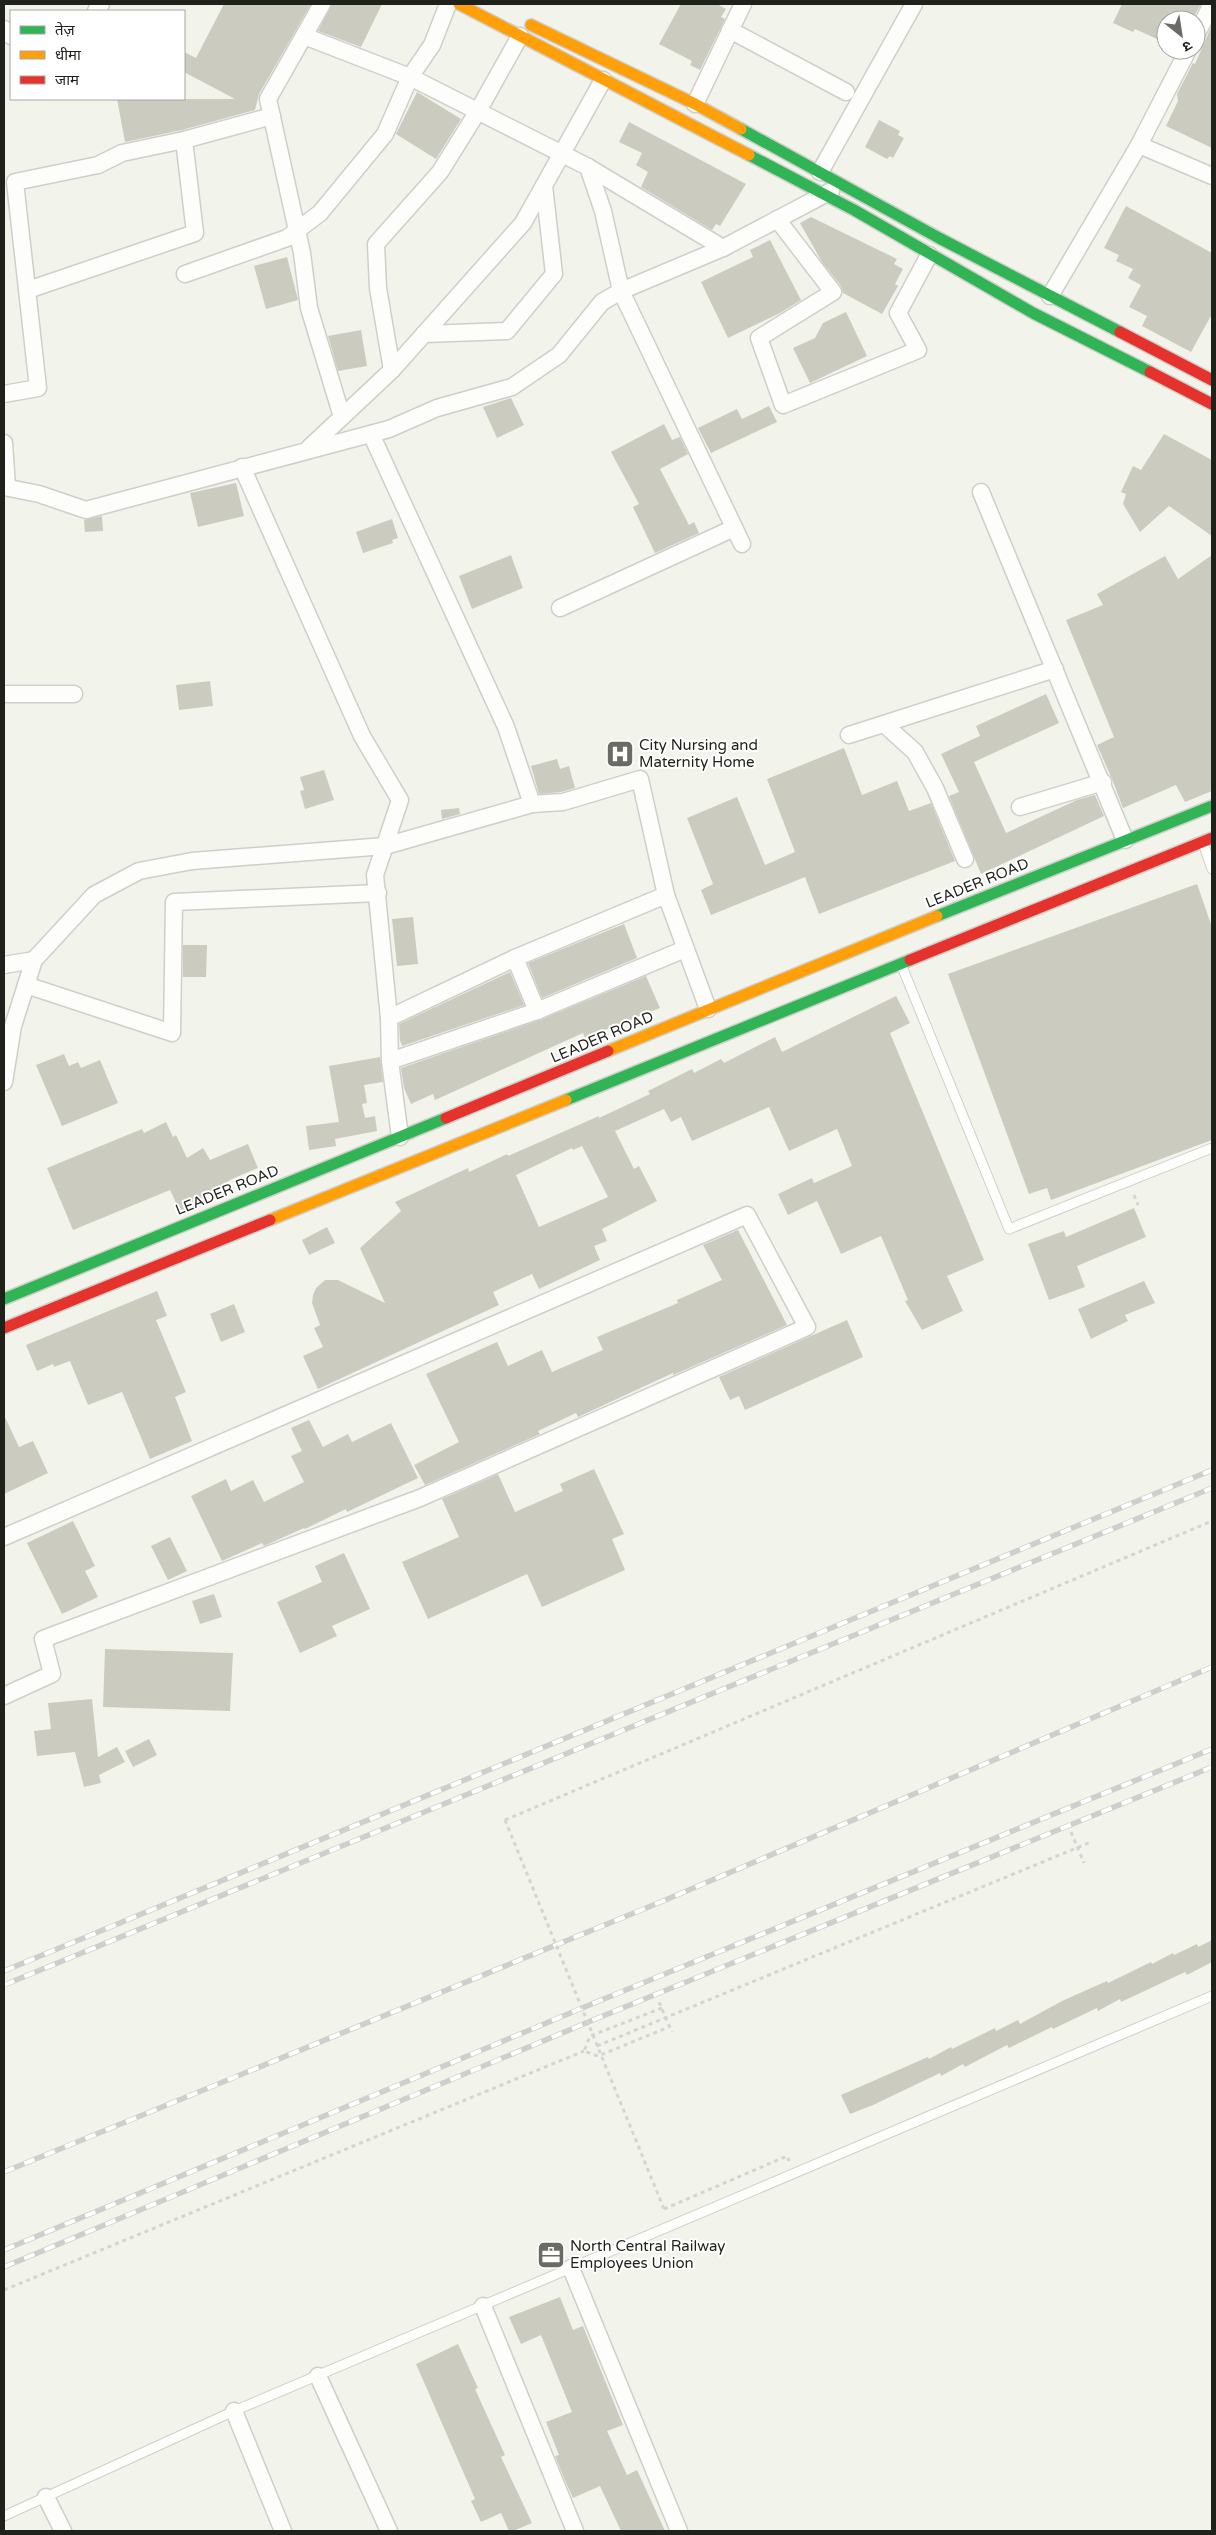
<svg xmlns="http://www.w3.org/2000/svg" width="1216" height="2535" viewBox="0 0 1216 2535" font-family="'Varela Round','Noto Sans Devanagari',sans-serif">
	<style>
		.building { fill: #cccbbf; fill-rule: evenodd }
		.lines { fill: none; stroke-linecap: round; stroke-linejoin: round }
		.lane-casing { stroke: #cecfc9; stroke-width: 11 }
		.street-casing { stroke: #cecfc9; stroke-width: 19 }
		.fast-casing { stroke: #cecfc9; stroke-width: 14 }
		.slow-casing { stroke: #cecfc9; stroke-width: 14 }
		.jam-casing { stroke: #cecfc9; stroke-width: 14 }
		.path { stroke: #d4d5d2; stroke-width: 3; stroke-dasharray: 4 4; stroke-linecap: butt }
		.lane { stroke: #fdfdfc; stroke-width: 9 }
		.street { stroke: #fdfdfc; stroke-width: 16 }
		.fast { stroke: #30b455; stroke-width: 11 }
		.slow { stroke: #ff9f0a; stroke-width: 11 }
		.jam { stroke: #e5322d; stroke-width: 11 }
		.rail-casing { stroke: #cdcfcc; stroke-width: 5.5 }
		.rail { stroke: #fff; stroke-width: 4; stroke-dasharray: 11; stroke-linecap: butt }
		.path-bridge { stroke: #d4d5d2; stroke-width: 3; stroke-dasharray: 4 4; stroke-linecap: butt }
		.labels { text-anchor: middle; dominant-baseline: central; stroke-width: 4; stroke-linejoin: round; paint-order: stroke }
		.poi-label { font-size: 15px; fill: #1f211b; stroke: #fff; text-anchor: start }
		.street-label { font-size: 15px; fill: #1f211b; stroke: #fff }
	</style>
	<rect width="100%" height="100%" fill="#f2f4ec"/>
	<g class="building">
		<path d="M 224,4 L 311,4 L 259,94 L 255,110 L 182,130 L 125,142 L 117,99 L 235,99 L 184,72 L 184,52 L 196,58 Z"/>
		<path d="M 332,4 L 382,4 L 361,47 L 318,31 Z"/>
		<path d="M 681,4 L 717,4 L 726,9 L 721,17 L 725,19 L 700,70 L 690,65 L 692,61 L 659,44 Z"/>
		<path d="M 1122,4 L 1201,4 L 1192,20 L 1166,20 L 1166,43 L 1135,29 L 1133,32 L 1113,23 Z"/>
		<path d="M 1212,25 L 1212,148 L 1166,126 L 1178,101 L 1177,94 L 1193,63 L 1195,64 Z"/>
		<path d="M 417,92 L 461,119 L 436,159 L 396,134 Z"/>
		<path d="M 879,120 L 900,131 L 898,135 L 904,138 L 893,158 L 890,156 L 887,159 L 865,147 Z"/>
		<path d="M 629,122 L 746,184 L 720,226 L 716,224 L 712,230 L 641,187 L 648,172 L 636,165 L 642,153 L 619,142 Z"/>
		<path d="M 1126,206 L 1212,253 L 1212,314 L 1191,352 L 1142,326 L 1147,316 L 1129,307 L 1141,285 L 1128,278 L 1133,269 L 1116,261 L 1119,255 L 1104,248 Z"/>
		<path d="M 811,217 L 897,259 L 894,264 L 903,269 L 895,284 L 898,286 L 882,314 L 843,293 L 841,286 L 822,262 L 800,223 Z"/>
		<path d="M 770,240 L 801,300 L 780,313 L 728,338 L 701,282 L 753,257 L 750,250 Z"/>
		<path d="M 287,257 L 298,300 L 266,309 L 254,266 Z"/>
		<path d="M 846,312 L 867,356 L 810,383 L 793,348 L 815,338 L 823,323 Z"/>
		<path d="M 361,330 L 367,366 L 338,371 L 328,336 Z"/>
		<path d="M 511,398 L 524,425 L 497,438 L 483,407 Z"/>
		<path d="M 769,406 L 777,422 L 711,453 L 698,428 L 737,409 L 742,419 Z"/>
		<path d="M 664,424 L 672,440 L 680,437 L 688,454 L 660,469 L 689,525 L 694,522 L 699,533 L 655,553 L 633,507 L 639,504 L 611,452 Z"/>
		<path d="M 1164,434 L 1212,460 L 1212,536 L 1169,506 L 1140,532 L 1123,504 L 1126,494 L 1121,492 L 1133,466 L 1141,470 Z"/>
		<path d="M 236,483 L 244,516 L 198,527 L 190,493 Z"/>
		<path d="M 102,516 L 103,531 L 85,532 L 84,520 Z"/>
		<path d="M 392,519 L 398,538 L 392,540 L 393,543 L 363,553 L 356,532 Z"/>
		<path d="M 511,555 L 523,588 L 472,609 L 459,576 Z"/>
		<path d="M 1212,555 L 1212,791 L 1185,802 L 1176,785 L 1123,808 L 1112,779 L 1097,745 L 1114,737 L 1066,620 L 1103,605 L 1097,594 L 1165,556 L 1178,579 Z"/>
		<path d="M 210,681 L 213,706 L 179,710 L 176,685 Z"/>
		<path d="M 1046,694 L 1059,723 L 974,762 L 1006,833 L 1077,800 L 1095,795 L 1104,816 L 981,874 L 949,796 L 959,792 L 941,754 L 980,736 L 976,726 Z"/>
		<path d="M 844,748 L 862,795 L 897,781 L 909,811 L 931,803 L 955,861 L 819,914 L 805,877 L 711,915 L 701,890 L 713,884 L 687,818 L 737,797 L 765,865 L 795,852 L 767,779 Z"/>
		<path d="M 557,759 L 560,769 L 569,766 L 575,788 L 561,792 L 539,794 L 531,766 Z"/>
		<path d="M 324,770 L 334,800 L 305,809 L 300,791 L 304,790 L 300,777 Z"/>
		<path d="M 459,808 L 460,814 L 442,819 L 441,810 Z"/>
		<path d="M 1197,884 L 1212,927 L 1212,1140 L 1051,1200 L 1047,1188 L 1029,1194 L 948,974 Z"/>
		<path d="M 413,917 L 418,964 L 397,966 L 392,919 Z"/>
		<path d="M 624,924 L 637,958 L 542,998 L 528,963 Z"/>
		<path d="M 183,945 L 207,945 L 206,977 L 183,977 Z"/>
		<path d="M 510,972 L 524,1005 L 402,1046 L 400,1040 L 399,1024 Z"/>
		<path d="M 646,976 L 660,1008 L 585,1038 L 583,1033 L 435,1100 L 433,1094 L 411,1104 L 404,1088 L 401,1068 L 540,1020 Z"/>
		<path d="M 896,996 L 910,1023 L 890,1033 L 984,1260 L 947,1276 L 963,1311 L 922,1330 L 905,1301 L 908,1300 L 881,1236 L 841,1254 L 817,1201 L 788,1215 L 778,1194 L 812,1178 L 814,1183 L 852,1166 L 837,1129 L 789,1151 L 769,1107 L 692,1141 L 681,1117 L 671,1122 L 664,1109 L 615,1131 L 634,1169 L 639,1166 L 657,1201 L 602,1229 L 607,1241 L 594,1246 L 600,1260 L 539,1289 L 532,1274 L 493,1292 L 499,1305 L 318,1389 L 303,1356 L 323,1347 L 314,1328 L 320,1325 L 312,1303 L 313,1295 L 316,1288 L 325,1280 L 338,1280 L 385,1303 L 360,1248 L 401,1211 L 395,1202 L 468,1168 L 469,1172 L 507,1154 L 508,1156 L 599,1116 L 599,1118 L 650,1094 L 648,1091 L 692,1069 L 694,1073 L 721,1059 L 724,1063 L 775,1037 L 782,1052 ZM 582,1146 L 608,1197 L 539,1227 L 516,1175 L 572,1148 L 573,1150 Z"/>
		<path d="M 64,1054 L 69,1066 L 78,1062 L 81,1068 L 100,1060 L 118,1103 L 62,1126 L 36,1065 Z"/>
		<path d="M 380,1057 L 383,1082 L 364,1085 L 367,1103 L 362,1104 L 365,1118 L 375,1116 L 377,1131 L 335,1139 L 336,1146 L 309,1150 L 306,1126 L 339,1122 L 329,1066 Z"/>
		<path d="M 166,1122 L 173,1137 L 176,1135 L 187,1158 L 203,1148 L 210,1160 L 248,1144 L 258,1168 L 232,1179 L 206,1194 L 208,1198 L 180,1211 L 170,1190 L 73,1230 L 47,1168 L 142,1129 L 144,1133 Z"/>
		<path d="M 1134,1208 L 1146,1237 L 1077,1266 L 1085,1287 L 1049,1300 L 1028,1244 L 1064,1231 L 1066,1237 Z"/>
		<path d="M 327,1227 L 335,1243 L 309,1255 L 302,1240 Z"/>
		<path d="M 738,1230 L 787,1325 L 673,1375 L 673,1373 L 578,1417 L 576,1413 L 538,1431 L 540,1434 L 425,1485 L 414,1465 L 459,1442 L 426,1374 L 497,1342 L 508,1366 L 542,1350 L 552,1372 L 603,1350 L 597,1337 L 678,1303 L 677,1300 L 722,1280 L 703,1245 Z"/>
		<path d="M 1144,1281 L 1155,1303 L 1125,1315 L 1128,1321 L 1091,1339 L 1078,1309 Z"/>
		<path d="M 157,1291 L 167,1316 L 156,1320 L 186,1392 L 175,1397 L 192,1441 L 150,1459 L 122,1392 L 88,1405 L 70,1361 L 54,1367 L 53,1364 L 37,1371 L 26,1345 Z"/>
		<path d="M 234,1304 L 245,1332 L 221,1342 L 210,1314 Z"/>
		<path d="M 847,1320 L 863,1357 L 745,1410 L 739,1396 L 730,1400 L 719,1377 Z"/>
		<path d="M 4,1415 L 19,1447 L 33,1441 L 48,1473 L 4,1494 Z"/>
		<path d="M 309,1420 L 323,1447 L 348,1434 L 352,1442 L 391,1423 L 418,1478 L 347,1512 L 346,1509 L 305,1529 L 304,1528 L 264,1546 L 262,1543 L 222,1561 L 191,1496 L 226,1479 L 231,1491 L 253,1480 L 264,1502 L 304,1482 L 291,1456 L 302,1451 L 291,1428 Z"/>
		<path d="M 594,1469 L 624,1534 L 612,1539 L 625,1570 L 542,1607 L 527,1574 L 428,1619 L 402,1562 L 459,1537 L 442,1499 L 498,1474 L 515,1512 L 563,1491 L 560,1484 Z"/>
		<path d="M 73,1521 L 95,1566 L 85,1571 L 98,1597 L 62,1614 L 27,1543 Z"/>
		<path d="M 170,1537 L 187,1571 L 168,1580 L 151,1546 Z"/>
		<path d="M 344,1553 L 370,1609 L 332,1626 L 337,1636 L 300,1653 L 277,1602 L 322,1582 L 315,1566 Z"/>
		<path d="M 214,1594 L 222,1617 L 200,1624 L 192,1601 Z"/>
		<path d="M 105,1649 L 233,1653 L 230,1711 L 103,1707 Z"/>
		<path d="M 92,1699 L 98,1757 L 117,1747 L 125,1762 L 99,1775 L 101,1783 L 84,1787 L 75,1752 L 37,1756 L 34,1731 L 51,1729 L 48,1703 Z"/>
		<path d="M 149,1739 L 157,1755 L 133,1767 L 125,1751 Z"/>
		<path d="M 1212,1940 L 1212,1962 L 1187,1975 L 1185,1972 L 1121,2002 L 1120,1999 L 1098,2011 L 1097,2008 L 1053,2029 L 1052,2027 L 1009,2048 L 1007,2045 L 965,2067 L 963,2064 L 941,2076 L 940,2073 L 873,2105 L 850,2114 L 841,2095 L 928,2057 L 929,2059 L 951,2047 L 952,2049 L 995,2028 L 996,2031 L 1018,2020 L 1020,2024 L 1062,2001 L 1107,1981 L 1108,1983 L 1151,1962 L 1152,1964 L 1173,1953 L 1174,1955 L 1197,1944 L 1198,1947 Z"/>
		<path d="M 560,2297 L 573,2330 L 583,2326 L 623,2425 L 607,2431 L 627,2475 L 637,2470 L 665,2531 L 621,2531 L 600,2486 L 573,2498 L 567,2485 L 555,2456 L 559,2455 L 546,2422 L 572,2412 L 541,2335 L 521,2344 L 509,2317 Z"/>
		<path d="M 458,2344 L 478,2388 L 475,2389 L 505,2455 L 501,2457 L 532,2523 L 513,2531 L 509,2531 L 501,2513 L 481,2522 L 471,2501 L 475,2499 L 416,2364 Z"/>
	</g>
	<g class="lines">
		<g class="lane-casing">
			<g id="lane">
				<path d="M 1203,843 L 1212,869"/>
				<path d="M 901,964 L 1009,1229 L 1212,1148"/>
				<path d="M 4,2516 L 234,2411 L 1212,1996"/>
			</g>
		</g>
		<g class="street-casing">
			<g id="street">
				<path d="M 322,4 L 268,99 L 302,253 L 309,308 L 342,417"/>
				<path d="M 96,11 L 101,4"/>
				<path d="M 4,29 L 11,36"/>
				<path d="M 730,30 L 846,92"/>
				<path d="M 1196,35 L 1212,4"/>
				<path d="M 304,36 L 410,77 L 588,167 L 723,248"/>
				<path d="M 695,104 L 743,4"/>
				<path d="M 1139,145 L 1212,176"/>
				<path d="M 588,167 L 603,211 L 621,291 L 742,544"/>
				<path d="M 820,172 L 914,4"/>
				<path d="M 777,219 L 833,292 L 759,338 L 783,405 L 918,350 L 898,313 L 929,255"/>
				<path d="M 185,274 L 287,238 L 320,213 L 385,134 L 410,77 L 432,45 L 448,4"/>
				<path d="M 28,290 L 195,233 L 184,140"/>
				<path d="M 1050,296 L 1139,145 L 1188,50"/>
				<path d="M 424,334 L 507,331 L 554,274 L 544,186"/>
				<path d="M 392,370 L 378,288 L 376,244 L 440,172 L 478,111 L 520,36"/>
				<path d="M 4,394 L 38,388 L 15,182 L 98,165 L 122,153 L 184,140 L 272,116"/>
				<path d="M 371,434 L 506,727 L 532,804"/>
				<path d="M 4,443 L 7,487"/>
				<path d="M 309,448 L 392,370 L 523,223 L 603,80"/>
				<path d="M 242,467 L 362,736 L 400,800 L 375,875 L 389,1018 L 390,1061 L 400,1137"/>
				<path d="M 4,487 L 39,494 L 86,510 L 389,429 L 437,408 L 512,387 L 559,355 L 602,302 L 621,291 L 723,248 L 831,191"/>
				<path d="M 981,492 L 1125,840"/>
				<path d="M 560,608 L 734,528"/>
				<path d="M 4,694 L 74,694"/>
				<path d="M 884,724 L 915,752 L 935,788 L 965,859"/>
				<path d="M 849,735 L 1055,669"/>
				<path d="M 1020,807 L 1103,782"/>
				<path d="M 515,958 L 537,1011"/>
				<path d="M 4,965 L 34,960"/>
				<path d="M 26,985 L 172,1033 L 174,902 L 378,893"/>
				<path d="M 389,1018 L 515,958 L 666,895"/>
				<path d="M 390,1061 L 537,1011 L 685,949"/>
				<path d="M 4,1082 L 13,1026 L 34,960 L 94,895 L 139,871 L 192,861 L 385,846 L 532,804 L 563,802 L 640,779 L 666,895 L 708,1009"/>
				<path d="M 4,1537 L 747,1215 L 807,1327 L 420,1498 L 43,1639 L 52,1674 L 4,1696"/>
				<path d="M 571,2268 L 679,2531"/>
				<path d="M 483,2306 L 575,2531"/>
				<path d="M 318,2376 L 389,2531"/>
				<path d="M 234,2411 L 283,2531"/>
				<path d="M 46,2497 L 63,2531"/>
			</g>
		</g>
		<g class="fast-casing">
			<g id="fast">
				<path d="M 741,129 L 939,238 L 1120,332"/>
				<path d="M 749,155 L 854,210 L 1033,313 L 1150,372"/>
				<path d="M 937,916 L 1212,806"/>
				<path d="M 566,1100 L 910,960"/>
				<path d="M 4,1299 L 446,1118"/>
			</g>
		</g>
		<g class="slow-casing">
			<g id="slow">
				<path d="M 459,4 L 749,155"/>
				<path d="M 531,25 L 695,104 L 741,129"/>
				<path d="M 608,1051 L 937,916"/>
				<path d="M 270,1220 L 566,1100"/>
			</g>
		</g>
		<g class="jam-casing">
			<g id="jam">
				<path d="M 1120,332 L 1212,380"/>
				<path d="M 1150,372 L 1212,404"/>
				<path d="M 910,960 L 1212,838"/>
				<path d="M 446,1118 L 608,1051"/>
				<path d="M 4,1328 L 270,1220"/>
			</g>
		</g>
		<g class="path">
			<path d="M 1134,1195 L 1138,1205"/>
			<path d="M 505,1820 L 1212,1521"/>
			<path d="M 1071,1832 L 1084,1863"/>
			<path d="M 659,2002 L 672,2032"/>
			<path d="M 662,2008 L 590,2036 L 584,2051 L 598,2056 L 669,2027"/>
			<path d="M 597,2046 L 1091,1842"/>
			<path d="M 664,2209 L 787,2156 L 789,2161"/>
			<path d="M 4,2290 L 584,2051"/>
		</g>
		<use href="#lane" class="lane"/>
		<use href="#street" class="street"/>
		<use href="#fast" class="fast"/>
		<use href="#slow" class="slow"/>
		<use href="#jam" class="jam"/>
		<g class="rail-casing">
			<g id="rail">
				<path d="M 4,1971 L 1212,1470"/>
				<path d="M 4,1985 L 1212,1488"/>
				<path d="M 4,2172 L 663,1901 L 1212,1667"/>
				<path d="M 4,2250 L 599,2001 L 1212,1749"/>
				<path d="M 4,2267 L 598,2018 L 1212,1767"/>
			</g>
		</g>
		<use href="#rail" class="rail"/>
		<path class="path-bridge" d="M 505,1820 L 664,2209"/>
	</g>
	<defs>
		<g id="hospital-square" transform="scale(1.4375)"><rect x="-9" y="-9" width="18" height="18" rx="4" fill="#696b64" stroke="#fff"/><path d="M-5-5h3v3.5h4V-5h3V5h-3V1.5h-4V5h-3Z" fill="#fff"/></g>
		<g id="office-square" transform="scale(1.4375)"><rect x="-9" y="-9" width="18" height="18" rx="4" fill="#696b64" stroke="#fff"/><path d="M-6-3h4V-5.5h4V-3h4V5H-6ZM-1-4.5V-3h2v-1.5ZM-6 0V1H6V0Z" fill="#fff"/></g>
	</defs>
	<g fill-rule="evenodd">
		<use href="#hospital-square" x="620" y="754"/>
		<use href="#office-square" x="551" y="2255"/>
	</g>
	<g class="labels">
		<g class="poi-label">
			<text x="639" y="745">City Nursing and<tspan x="639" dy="17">Maternity Home</tspan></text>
			<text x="570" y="2246">North Central Railway<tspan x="570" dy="17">Employees Union</tspan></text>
		</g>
		<g class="street-label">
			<text transform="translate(977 883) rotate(-22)">LEADER ROAD</text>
			<text transform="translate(602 1037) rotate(-23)">LEADER ROAD</text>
			<text transform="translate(227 1190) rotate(-22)">LEADER ROAD</text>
		</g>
	</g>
	<rect width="1216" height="2535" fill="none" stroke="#1f211b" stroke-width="10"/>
	<rect x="10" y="10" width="175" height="90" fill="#ffffff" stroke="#a5a6a4"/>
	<rect x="20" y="26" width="25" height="8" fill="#30b455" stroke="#a5a6a4"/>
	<text x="55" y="35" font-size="15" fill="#1f211b">तेज़</text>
	<rect x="20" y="51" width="25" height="8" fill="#ff9f0a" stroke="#a5a6a4"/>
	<text x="55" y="60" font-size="15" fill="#1f211b">धीमा</text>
	<rect x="20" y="76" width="25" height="8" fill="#e5322d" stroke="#a5a6a4"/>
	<text x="55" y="85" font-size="15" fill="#1f211b">जाम</text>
	<g transform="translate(1181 35) rotate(150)"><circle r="24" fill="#ffffff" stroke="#a5a6a4"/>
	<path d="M0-4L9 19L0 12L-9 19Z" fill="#696b64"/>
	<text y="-8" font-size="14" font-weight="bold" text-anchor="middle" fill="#1f211b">उ</text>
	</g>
</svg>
